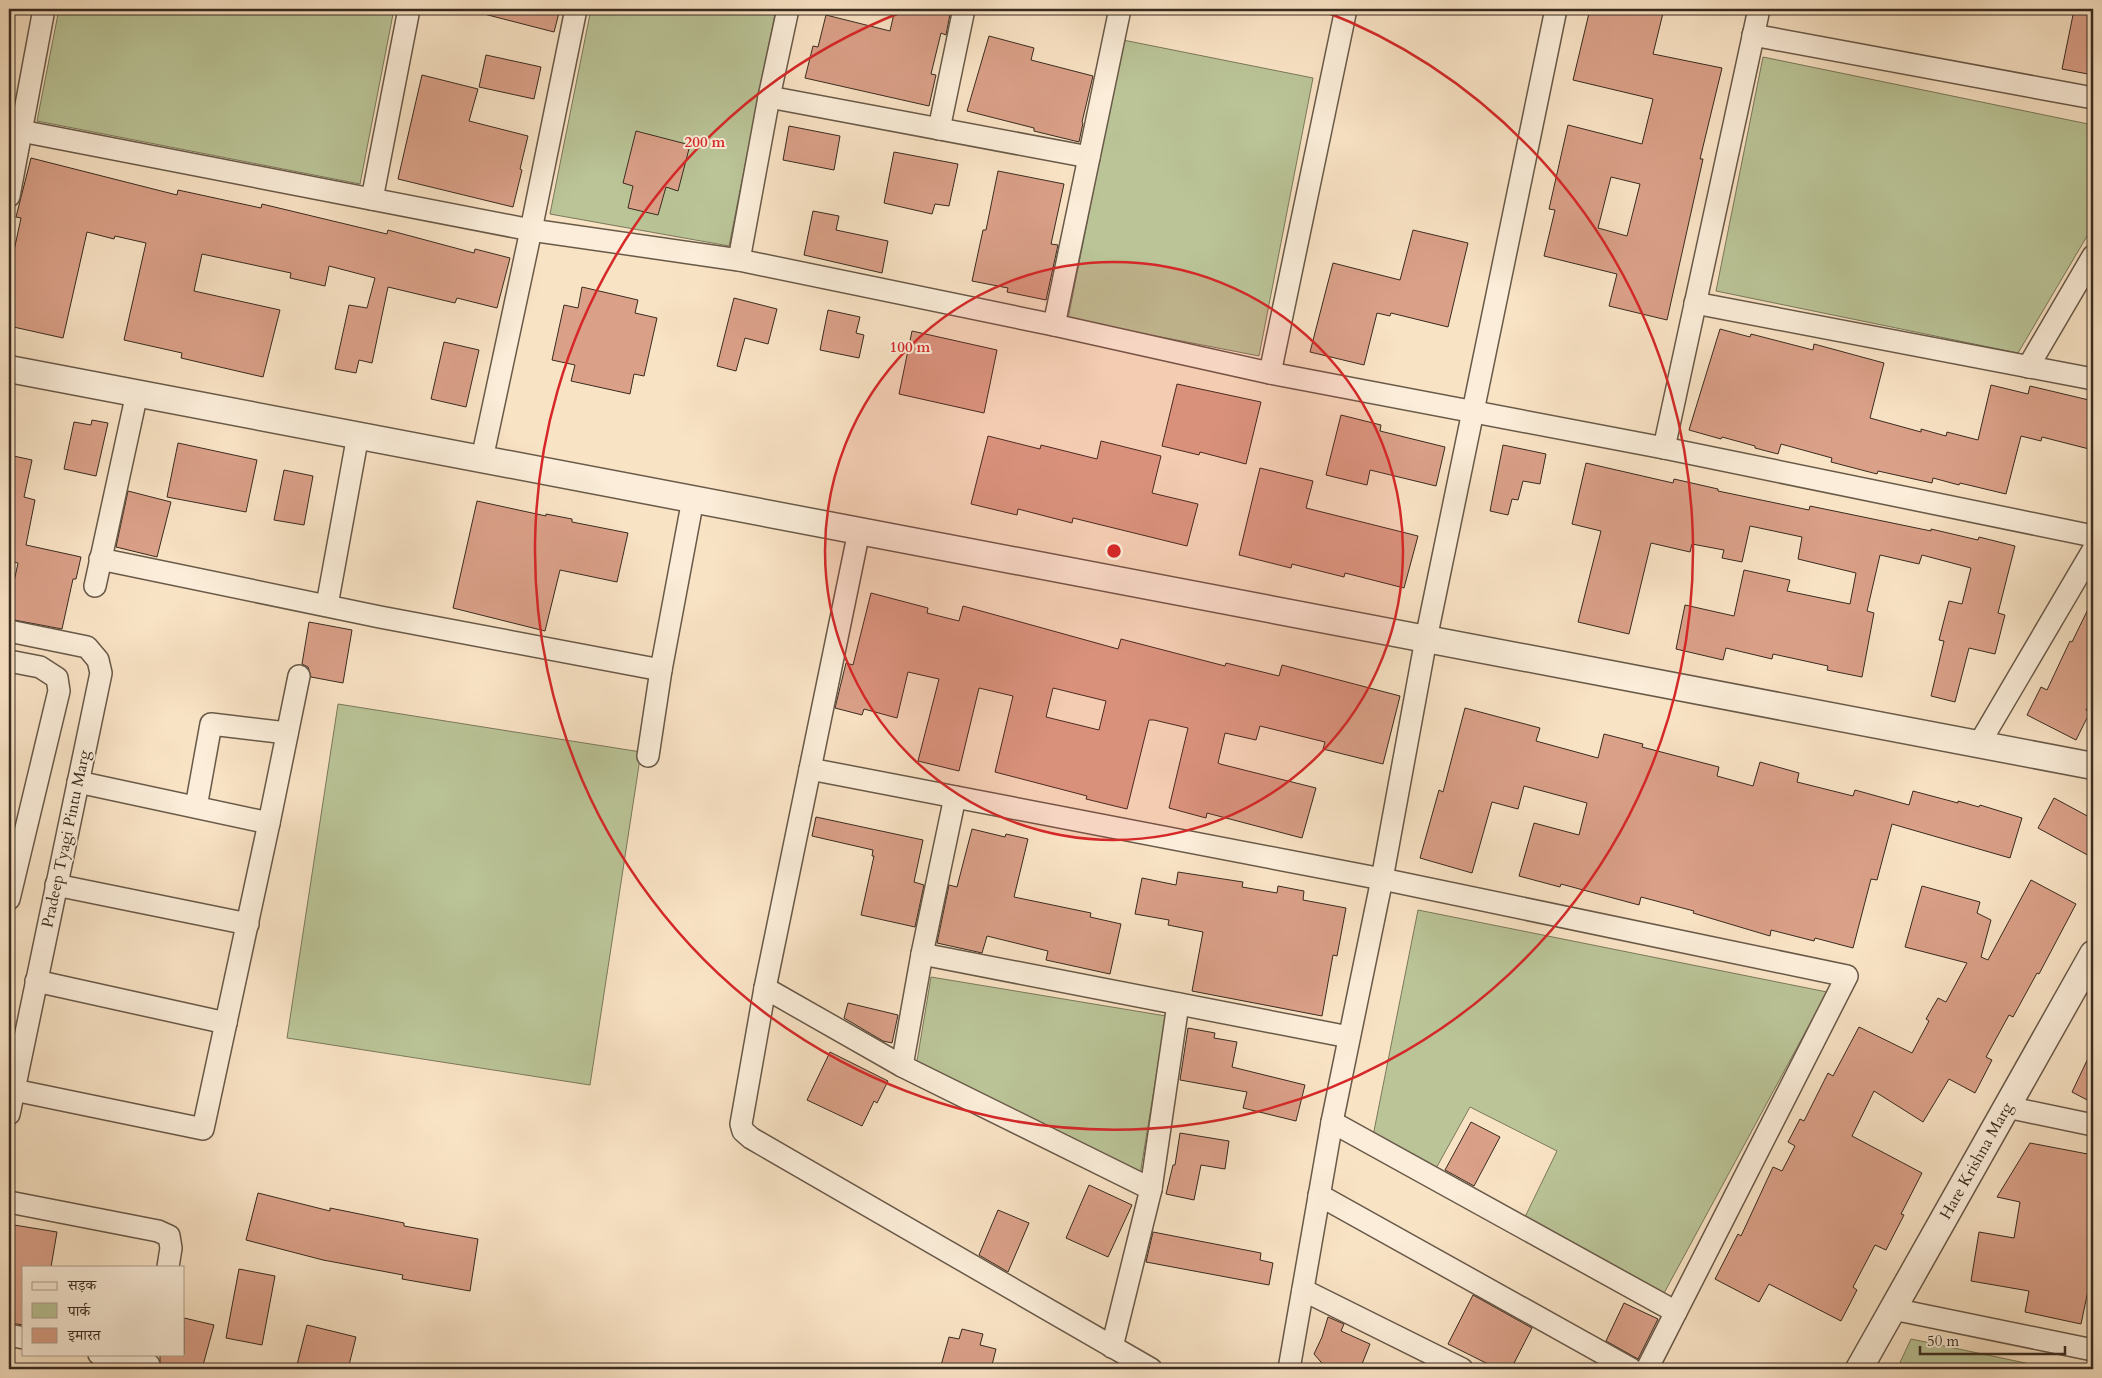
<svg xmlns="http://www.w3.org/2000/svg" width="2102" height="1378" viewBox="0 0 2102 1378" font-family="Cardo,'Noto Serif Devanagari',serif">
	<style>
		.green { fill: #bac497; stroke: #7a785b }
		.building { fill: #daa088; stroke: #392b1f; fill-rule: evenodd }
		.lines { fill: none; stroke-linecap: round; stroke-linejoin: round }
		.minor-casing { stroke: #695948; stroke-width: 24 }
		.tertiary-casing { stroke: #695948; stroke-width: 29 }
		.minor { stroke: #fbedd9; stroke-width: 21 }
		.tertiary { stroke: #fbedd9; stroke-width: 26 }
		.ring { fill: none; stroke: #d62828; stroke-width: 2.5 }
		.labels { text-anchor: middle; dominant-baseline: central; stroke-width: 4; stroke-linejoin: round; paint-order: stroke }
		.street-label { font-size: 16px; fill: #392b1f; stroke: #fbedd9 }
		.centre { fill: #d62828; stroke: #fbedd9; stroke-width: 2.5 }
		.ring-label { font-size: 15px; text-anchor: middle; font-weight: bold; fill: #d62828; stroke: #fbedd9; stroke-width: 4; stroke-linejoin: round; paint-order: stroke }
	</style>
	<rect width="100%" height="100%" fill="#f9e3c5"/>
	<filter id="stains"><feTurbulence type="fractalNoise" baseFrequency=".004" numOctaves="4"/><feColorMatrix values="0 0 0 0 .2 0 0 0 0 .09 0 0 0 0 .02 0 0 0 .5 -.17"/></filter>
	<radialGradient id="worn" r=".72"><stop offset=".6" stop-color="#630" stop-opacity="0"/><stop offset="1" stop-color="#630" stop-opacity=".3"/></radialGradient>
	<g class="green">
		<path d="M 59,9 L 394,9 L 360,184 L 37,121 Z"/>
		<path d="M 591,9 L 776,9 L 729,246 L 550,214 Z"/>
		<path d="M 1123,40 L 1313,78 L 1259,356 L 1068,319 Z"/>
		<path d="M 1763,57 L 2093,125 L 2093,226 L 2018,353 L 1716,291 Z"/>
		<path d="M 338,704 L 641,752 L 590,1085 L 287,1038 Z"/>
		<path d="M 1418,910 L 1827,992 L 1663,1295 L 1524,1219 L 1557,1151 L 1470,1107 L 1434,1172 L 1373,1136 Z"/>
		<path d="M 931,977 L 1166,1016 L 1140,1175 L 917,1061 Z"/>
		<path d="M 1911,1339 L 2054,1369 L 1897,1369 Z"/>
	</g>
	<g class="building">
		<path d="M 485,9 L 560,9 L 554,32 L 484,14 Z"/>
		<path d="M 895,9 L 951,9 L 946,35 L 941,33 L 931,74 L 936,75 L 929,106 L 805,78 L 813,46 L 818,47 L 826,15 L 890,31 Z"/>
		<path d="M 1590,9 L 1664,9 L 1653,54 L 1722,68 L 1700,159 L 1703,159 L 1667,320 L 1609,306 L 1617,274 L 1544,256 L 1555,210 L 1549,209 L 1568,125 L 1642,144 L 1653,99 L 1573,80 ZM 1611,177 L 1640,184 L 1627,236 L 1598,228 Z"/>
		<path d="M 2074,10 L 2093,14 L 2093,75 L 2062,69 Z"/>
		<path d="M 989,36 L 1034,48 L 1031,60 L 1093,76 L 1082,122 L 1083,123 L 1079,142 L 1034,131 L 1034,128 L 967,111 Z"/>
		<path d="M 486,55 L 541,67 L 534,99 L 479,87 Z"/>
		<path d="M 422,75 L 478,89 L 469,121 L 528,136 L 520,169 L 522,170 L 513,207 L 398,179 Z"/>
		<path d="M 789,126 L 840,136 L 834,170 L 783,160 Z"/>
		<path d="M 636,131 L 690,145 L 678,191 L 666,187 L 658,215 L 628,208 L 633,186 L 623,183 Z"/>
		<path d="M 894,152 L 958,164 L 949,206 L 935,204 L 932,214 L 884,203 Z"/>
		<path d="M 31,158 L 177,195 L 178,190 L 261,208 L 262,204 L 387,234 L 388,230 L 474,253 L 475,249 L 510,258 L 497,308 L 457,298 L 455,303 L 388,287 L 372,363 L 359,360 L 356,373 L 335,369 L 349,305 L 367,308 L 375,278 L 329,266 L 325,286 L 290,278 L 291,273 L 202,254 L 194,291 L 280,310 L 263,377 L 181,358 L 182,353 L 124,340 L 146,243 L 115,236 L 114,239 L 87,232 L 63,338 L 9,326 L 9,274 L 21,218 L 16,217 Z"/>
		<path d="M 998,171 L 1064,184 L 1051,244 L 1058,245 L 1046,300 L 1007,292 L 1008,288 L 972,281 L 983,230 L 986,230 Z"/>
		<path d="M 813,211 L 839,216 L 836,230 L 888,241 L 882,273 L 804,255 Z"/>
		<path d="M 1413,230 L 1468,243 L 1448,327 L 1391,313 L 1390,316 L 1377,313 L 1364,365 L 1310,352 L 1333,263 L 1400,280 Z"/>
		<path d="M 582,287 L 638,300 L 635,313 L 657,318 L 644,376 L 634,374 L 630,394 L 571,381 L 575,365 L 552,360 L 564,305 L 578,308 Z"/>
		<path d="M 734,298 L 777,309 L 768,344 L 745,338 L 736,371 L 717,366 Z"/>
		<path d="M 828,310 L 860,317 L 856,333 L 864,335 L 859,358 L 820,350 Z"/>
		<path d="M 1720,329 L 1750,337 L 1751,334 L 1813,350 L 1814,344 L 1884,363 L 1870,418 L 1921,432 L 1921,429 L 1946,436 L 1947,432 L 1978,440 L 1991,385 L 2028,394 L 2030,386 L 2093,401 L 2093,450 L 2042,437 L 2041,441 L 2021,436 L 2006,494 L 1960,483 L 1959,485 L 1933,478 L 1932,483 L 1878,471 L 1877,474 L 1831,462 L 1832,458 L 1781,444 L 1778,454 L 1755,448 L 1755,446 L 1722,437 L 1721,439 L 1689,430 Z"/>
		<path d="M 912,331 L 997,350 L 984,413 L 899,394 Z"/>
		<path d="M 444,342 L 479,350 L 466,407 L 431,399 Z"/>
		<path d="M 1177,384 L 1261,402 L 1246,464 L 1200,452 L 1199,455 L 1162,446 Z"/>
		<path d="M 1341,415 L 1381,425 L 1380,431 L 1445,447 L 1436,486 L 1370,470 L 1367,485 L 1326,475 Z"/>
		<path d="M 92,420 L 108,423 L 96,476 L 64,469 L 74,422 L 91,425 Z"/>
		<path d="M 988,436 L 1040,449 L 1041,445 L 1097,459 L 1101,441 L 1161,456 L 1152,493 L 1198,504 L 1187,546 L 1073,518 L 1072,523 L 1018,509 L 1017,515 L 971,504 Z"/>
		<path d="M 178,443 L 257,460 L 246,512 L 167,497 Z"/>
		<path d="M 1503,445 L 1546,454 L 1540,484 L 1523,481 L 1518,500 L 1512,499 L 1508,515 L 1490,511 Z"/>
		<path d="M 9,455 L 32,460 L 24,497 L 35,500 L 26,545 L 81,557 L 76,579 L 73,579 L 62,629 L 9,619 L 9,605 L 18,563 L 9,561 Z"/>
		<path d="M 1586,463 L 1673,483 L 1674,479 L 1718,489 L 1718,491 L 1809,510 L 1810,506 L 1931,531 L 1931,529 L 1978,540 L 1979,537 L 2015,546 L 1998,613 L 2005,615 L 1995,654 L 1969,648 L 1955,702 L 1931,696 L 1944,641 L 1939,640 L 1949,601 L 1962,604 L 1971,568 L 1922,555 L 1919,564 L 1880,555 L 1867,611 L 1874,613 L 1862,677 L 1827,670 L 1828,666 L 1773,654 L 1772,659 L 1726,648 L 1723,660 L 1676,649 L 1685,605 L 1734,616 L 1744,570 L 1790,580 L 1787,591 L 1850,604 L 1856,573 L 1798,559 L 1802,537 L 1750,526 L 1742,562 L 1722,558 L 1724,550 L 1692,544 L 1690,552 L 1651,543 L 1629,634 L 1578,622 L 1601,531 L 1572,524 Z"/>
		<path d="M 1260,468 L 1313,481 L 1306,508 L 1418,536 L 1404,588 L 1345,573 L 1344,577 L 1292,564 L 1291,568 L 1239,555 Z"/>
		<path d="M 284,470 L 313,476 L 304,525 L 274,520 Z"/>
		<path d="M 128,491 L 171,502 L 157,557 L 116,547 Z"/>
		<path d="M 477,501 L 546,516 L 546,514 L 572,519 L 572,522 L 628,533 L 617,582 L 560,570 L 545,631 L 453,608 Z"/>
		<path d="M 871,593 L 928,608 L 927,613 L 959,621 L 963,606 L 1118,649 L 1121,639 L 1225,666 L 1226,663 L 1279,676 L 1282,665 L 1400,696 L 1383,764 L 1323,749 L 1325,742 L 1260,726 L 1256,740 L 1225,733 L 1218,763 L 1220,764 L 1316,788 L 1302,838 L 1207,813 L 1206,818 L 1169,808 L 1188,728 L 1154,720 L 1149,720 L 1127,809 L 1086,799 L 1087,796 L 995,772 L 1013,696 L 979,688 L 959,771 L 918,761 L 939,679 L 908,672 L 897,718 L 864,709 L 862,715 L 835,708 L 846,663 L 853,665 ZM 1053,688 L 1106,701 L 1099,730 L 1046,717 Z"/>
		<path d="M 2093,599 L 2093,697 L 2086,710 L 2090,712 L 2076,740 L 2027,715 L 2041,687 L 2047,690 L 2070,641 L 2072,642 Z"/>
		<path d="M 309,622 L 352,630 L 343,683 L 311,677 L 308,667 L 302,664 Z"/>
		<path d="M 1465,708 L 1540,728 L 1536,741 L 1598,758 L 1604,734 L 1643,744 L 1642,747 L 1719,767 L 1717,776 L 1753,786 L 1760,762 L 1799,773 L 1797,782 L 1853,796 L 1855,790 L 1909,805 L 1913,791 L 1958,803 L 1958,801 L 1979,807 L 1980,805 L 2022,818 L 2010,858 L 1892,824 L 1877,880 L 1871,879 L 1853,948 L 1815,938 L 1814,941 L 1771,930 L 1770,936 L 1693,913 L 1694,911 L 1641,897 L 1639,905 L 1561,884 L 1560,887 L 1519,876 L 1534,823 L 1579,835 L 1587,803 L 1524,786 L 1518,809 L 1492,802 L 1472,873 L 1420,858 L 1439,790 L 1443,792 Z"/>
		<path d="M 2054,798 L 2093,819 L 2093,858 L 2038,828 Z"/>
		<path d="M 816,817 L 923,840 L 914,882 L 924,885 L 915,927 L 861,915 L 874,856 L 872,856 L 873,850 L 812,836 Z"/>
		<path d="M 972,829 L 1005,837 L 1006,834 L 1028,839 L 1014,897 L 1091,913 L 1090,917 L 1121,924 L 1110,974 L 1046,960 L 1048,951 L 987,936 L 982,953 L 937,943 L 949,885 L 957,887 Z"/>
		<path d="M 1178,872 L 1243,882 L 1242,887 L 1277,893 L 1278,886 L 1304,891 L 1303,900 L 1346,908 L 1337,956 L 1333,955 L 1322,1016 L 1192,991 L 1203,932 L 1168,925 L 1169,920 L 1135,914 L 1142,878 L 1176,885 Z"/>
		<path d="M 2031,880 L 2076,904 L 2039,974 L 2037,973 L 2013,1017 L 2009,1015 L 1986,1057 L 1992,1060 L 1975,1093 L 1949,1079 L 1923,1122 L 1874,1091 L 1852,1136 L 1922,1173 L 1901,1214 L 1904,1215 L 1886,1250 L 1875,1245 L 1853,1287 L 1857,1290 L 1841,1321 L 1769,1284 L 1759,1302 L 1715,1279 L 1738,1234 L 1741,1236 L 1773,1167 L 1782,1171 L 1795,1146 L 1788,1142 L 1800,1119 L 1804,1121 L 1828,1073 L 1833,1076 L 1859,1027 L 1912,1053 L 1929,1021 L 1926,1019 L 1938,998 L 1946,1002 L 1967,963 L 1905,947 L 1922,886 L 1980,902 L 1977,913 L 1991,920 L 1981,957 L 1988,960 Z"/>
		<path d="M 848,1003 L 898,1015 L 892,1043 L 883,1041 L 844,1018 Z"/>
		<path d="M 1188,1028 L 1215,1033 L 1214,1038 L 1237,1042 L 1232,1067 L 1305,1085 L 1296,1121 L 1243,1108 L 1247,1092 L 1180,1080 Z"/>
		<path d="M 2093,1048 L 2093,1103 L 2072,1092 Z"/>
		<path d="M 830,1052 L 888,1081 L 877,1103 L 874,1101 L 862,1126 L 807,1100 Z"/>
		<path d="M 1471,1122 L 1500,1137 L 1474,1186 L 1445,1170 Z"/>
		<path d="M 1180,1133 L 1229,1141 L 1225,1169 L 1201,1165 L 1194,1200 L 1166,1194 L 1173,1165 L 1175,1165 Z"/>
		<path d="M 2030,1143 L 2093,1155 L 2093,1267 L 2081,1324 L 2025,1312 L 2029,1291 L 1971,1281 L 1979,1232 L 2014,1238 L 2020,1202 L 1997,1197 Z"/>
		<path d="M 1089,1185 L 1132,1205 L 1108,1257 L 1066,1238 Z"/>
		<path d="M 258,1193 L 330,1211 L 330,1208 L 404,1223 L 404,1226 L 478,1239 L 470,1291 L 402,1279 L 403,1275 L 323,1260 L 246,1240 Z"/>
		<path d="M 998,1210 L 1029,1223 L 1008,1272 L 979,1255 Z"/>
		<path d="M 14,1225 L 57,1232 L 51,1267 L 24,1267 L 24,1325 L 9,1323 L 9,1260 Z"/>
		<path d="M 1153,1232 L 1261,1253 L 1260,1260 L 1273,1263 L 1269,1285 L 1146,1262 Z"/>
		<path d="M 239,1269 L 275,1276 L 262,1345 L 226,1338 Z"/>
		<path d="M 1473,1295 L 1532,1328 L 1511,1369 L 1498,1369 L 1448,1344 Z"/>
		<path d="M 1624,1303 L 1658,1319 L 1638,1359 L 1606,1341 Z"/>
		<path d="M 1328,1317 L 1344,1324 L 1341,1331 L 1370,1344 L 1360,1369 L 1327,1369 L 1314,1354 L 1322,1337 Z"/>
		<path d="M 184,1318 L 214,1325 L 202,1369 L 160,1369 L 160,1354 L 184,1354 Z"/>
		<path d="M 307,1325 L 356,1337 L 348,1369 L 296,1369 Z"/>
		<path d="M 962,1329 L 983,1334 L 980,1345 L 996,1349 L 991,1369 L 940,1369 L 949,1337 L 959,1339 Z"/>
	</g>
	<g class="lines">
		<g class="minor-casing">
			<g id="minor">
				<path d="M 1753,35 L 2093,98"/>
				<path d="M 769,97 L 1089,157"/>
				<path d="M 939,129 L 964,9"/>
				<path d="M 21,131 L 531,230 L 739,260 L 1054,325 L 1270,373 L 1664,448 L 2093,536"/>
				<path d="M 9,196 L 44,9"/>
				<path d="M 372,199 L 409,9"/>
				<path d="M 739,260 L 769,97 L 788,9"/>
				<path d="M 1695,303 L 2093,379"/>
				<path d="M 1054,325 L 1120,9"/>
				<path d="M 2028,367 L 2093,256"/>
				<path d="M 1270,373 L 1346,9"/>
				<path d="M 1664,448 L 1759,9"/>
				<path d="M 482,459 L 531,230 L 576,9"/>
				<path d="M 859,531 L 765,988 L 741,1124 L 743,1131 L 751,1138 L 1151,1369"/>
				<path d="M 100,559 L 380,617 L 661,670 L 693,499"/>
				<path d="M 95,586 L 137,393"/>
				<path d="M 327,605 L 358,435"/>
				<path d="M 9,631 L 87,647 L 98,660 L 101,673 L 9,1114"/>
				<path d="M 9,661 L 40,667 L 57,678 L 59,691 L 9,899"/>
				<path d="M 1979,744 L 2093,550"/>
				<path d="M 648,756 L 661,670"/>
				<path d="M 810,769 L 1382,879 L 1847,976 L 1647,1369"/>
				<path d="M 78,782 L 269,823"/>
				<path d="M 196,807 L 211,724 L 287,733"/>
				<path d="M 56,885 L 248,924"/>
				<path d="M 922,954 L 1349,1037"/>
				<path d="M 36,981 L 226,1023"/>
				<path d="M 765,988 L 902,1066 L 1151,1189 L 1112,1347"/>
				<path d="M 902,1066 L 922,954 L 955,797"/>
				<path d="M 14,1090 L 203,1129 L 269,823 L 299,676"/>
				<path d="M 2007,1107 L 2093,1125"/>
				<path d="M 1332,1122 L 1676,1312"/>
				<path d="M 1151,1189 L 1178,1004"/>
				<path d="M 1319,1195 L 1631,1369"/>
				<path d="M 9,1202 L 158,1231 L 169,1236 L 171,1248 L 168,1267"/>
				<path d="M 1303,1290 L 1462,1369"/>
				<path d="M 1893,1309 L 2093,1350"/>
				<path d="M 9,1335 L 24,1338"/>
				<path d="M 99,1354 L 149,1365"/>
				<path d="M 1289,1369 L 1332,1122 L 1382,879 L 1426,639 L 1556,9"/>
			</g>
		</g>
		<g class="tertiary-casing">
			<g id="tertiary">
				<path d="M 9,369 L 2093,766"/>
				<path id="s1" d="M 1859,1369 L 2093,954"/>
			</g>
		</g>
		<use href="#minor" class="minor"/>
		<use href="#tertiary" class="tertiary"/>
	</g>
	<circle cx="1114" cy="551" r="289" fill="#d62828" fill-opacity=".12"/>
	<g class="ring">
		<circle cx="1114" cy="551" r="289"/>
		<path d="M1321 10A579 579 0 1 1 907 10"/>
	</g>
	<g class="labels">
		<g class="street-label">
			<text transform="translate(66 839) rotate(-78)">Pradeep Tyagi Pintu Marg</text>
			<text stroke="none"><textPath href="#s1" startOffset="239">Hare Krishna Marg</textPath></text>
		</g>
	</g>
	<circle cx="1114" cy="551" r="8" class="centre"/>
	<g class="ring-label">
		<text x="705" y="147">200 m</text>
		<text x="910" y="352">100 m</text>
	</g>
	<rect width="2102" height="1378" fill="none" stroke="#f9e3c5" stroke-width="30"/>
	<rect x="10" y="10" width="2082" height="1358" fill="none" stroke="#392b1f" stroke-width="2.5"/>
	<rect x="15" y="15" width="2072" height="1348" fill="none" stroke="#392b1f"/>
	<rect x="22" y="1266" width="162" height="90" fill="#fbedd9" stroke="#ad9f8f"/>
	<rect x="32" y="1282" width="25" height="8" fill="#fbedd9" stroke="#ad9f8f"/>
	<text x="68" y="1290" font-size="15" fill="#392b1f">सड़क</text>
	<rect x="32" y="1303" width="25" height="15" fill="#bac497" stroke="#ad9f8f"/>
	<text x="68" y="1316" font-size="15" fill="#392b1f">पार्क</text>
	<rect x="32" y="1328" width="25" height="15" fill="#daa088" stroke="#ad9f8f"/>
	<text x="68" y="1340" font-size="15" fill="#392b1f">इमारत</text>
	<path d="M1920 1346v8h145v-8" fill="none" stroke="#392b1f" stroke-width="2.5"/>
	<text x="1927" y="1346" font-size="15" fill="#392b1f" stroke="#fbedd9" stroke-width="4" paint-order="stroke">50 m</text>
	<rect width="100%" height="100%" filter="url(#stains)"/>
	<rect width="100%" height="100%" fill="url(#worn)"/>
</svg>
